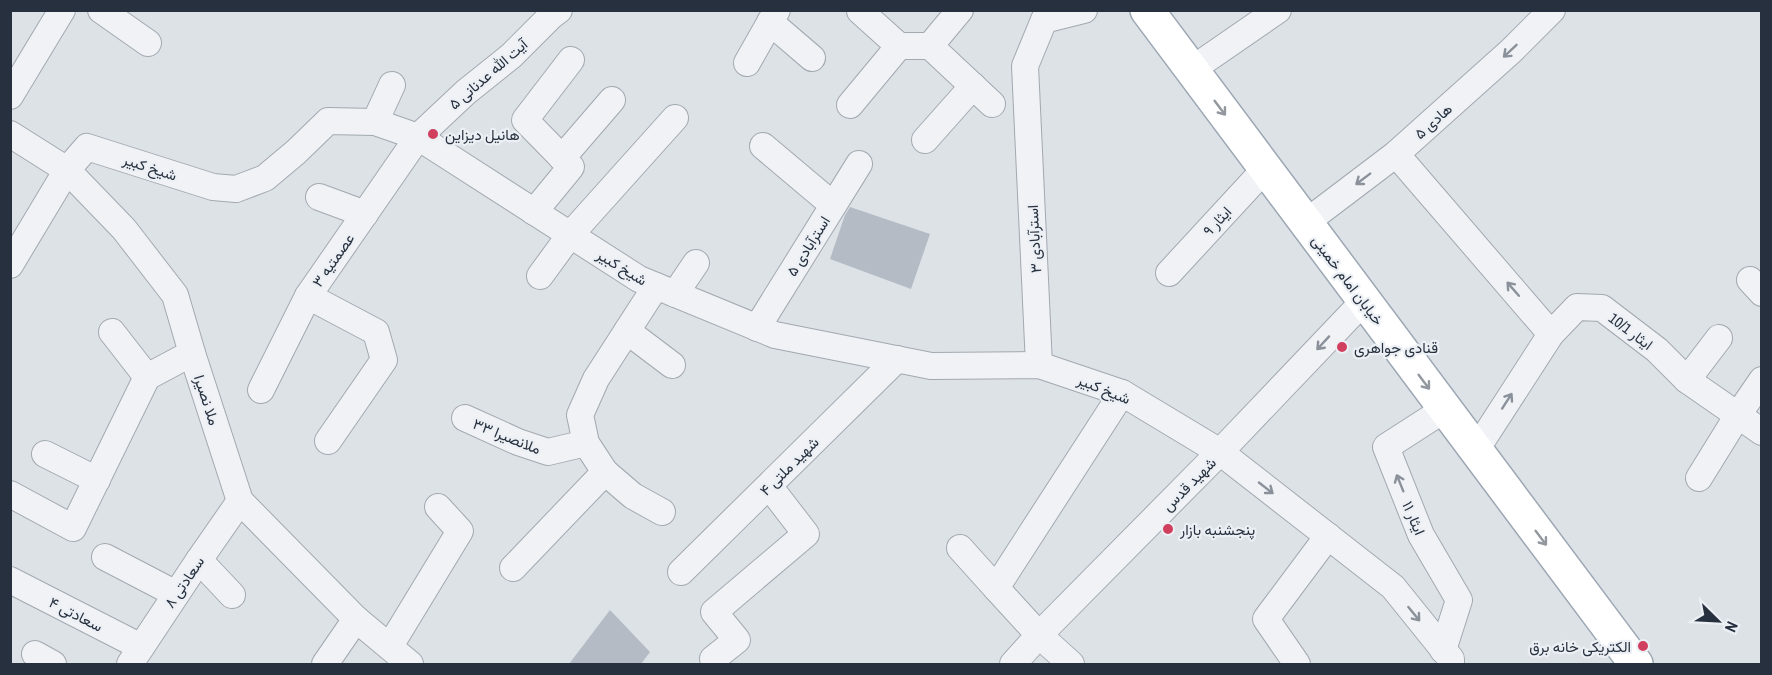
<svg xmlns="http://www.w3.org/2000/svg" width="1772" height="675" viewBox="0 0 1772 675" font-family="'Archivo Narrow',Vazirmatn,sans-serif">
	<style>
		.building { fill: #b4bbc4 }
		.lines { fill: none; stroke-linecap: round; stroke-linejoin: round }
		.minor-casing { stroke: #a2a9b1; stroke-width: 28 }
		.major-casing { stroke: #9ca7b3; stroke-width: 36 }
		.minor { stroke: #f0f2f5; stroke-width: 26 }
		.major { stroke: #fff; stroke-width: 33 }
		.oneway { stroke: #8b919a }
		.oneway2 { stroke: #92989e }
		.poi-dot { fill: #d03f5e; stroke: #ecf0f5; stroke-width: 2 }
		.labels { text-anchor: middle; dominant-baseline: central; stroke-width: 4.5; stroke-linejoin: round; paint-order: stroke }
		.street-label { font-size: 15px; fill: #26303e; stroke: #ecf0f5 }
		.poi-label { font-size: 15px; fill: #26303e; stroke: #ecf0f5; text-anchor: start }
	</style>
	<rect width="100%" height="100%" fill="#dde2e7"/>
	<g class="building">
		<path d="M 850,207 L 930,234 L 911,289 L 830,259 L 845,215 Z"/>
		<path d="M 610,610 L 650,652 L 641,664 L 569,664 Z"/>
	</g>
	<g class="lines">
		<g class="minor-casing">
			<g id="minor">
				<path d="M 101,10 L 148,43"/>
				<path d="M 860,11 L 899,46"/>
				<path d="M 1044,20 L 1084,10"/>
				<path d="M 770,22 L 812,58"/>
				<path d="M 930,46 L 960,10"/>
				<path d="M 747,63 L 777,10"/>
				<path d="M 1191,70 L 1278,10"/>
				<path d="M 10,96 L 62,10"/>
				<path d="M 850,105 L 899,46 L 930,46 L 992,104"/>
				<path d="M 375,122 L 392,85"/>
				<path d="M 10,134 L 67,170 L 124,229 L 175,295 L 192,353 L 240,501 L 356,619 L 410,664"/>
				<path d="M 925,140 L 973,86"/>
				<path d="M 763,146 L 833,205"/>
				<path d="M 1396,154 L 1551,334"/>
				<path d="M 562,158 L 612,100"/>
				<path d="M 319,197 L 365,214"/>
				<path d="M 534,212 L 571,167 L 525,120 L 571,60"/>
				<path d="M 1305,223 L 1396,154 L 1511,51 L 1552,10"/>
				<path d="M 10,265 L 67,170 L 87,147 L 213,187 L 236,189 L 265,178 L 296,152 L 328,121 L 375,122 L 418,137 L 639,279 L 775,335 L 931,366 L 1039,365 L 1122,393 L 1220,452 L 1393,587 L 1451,659 L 1451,664"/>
				<path d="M 1169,273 L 1265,169"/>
				<path d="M 540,276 L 570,235 L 675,118"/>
				<path d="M 1750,280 L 1762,293"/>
				<path d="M 656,286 L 596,379 L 580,415 L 586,443 L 605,472 L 633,496 L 662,512"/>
				<path d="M 675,294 L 696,263"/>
				<path d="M 308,296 L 376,332 L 384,360 L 328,441"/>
				<path d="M 757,328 L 859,164"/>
				<path d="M 627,331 L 672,365"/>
				<path d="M 112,332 L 147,377"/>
				<path d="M 1039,365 L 1025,66 L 1044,20"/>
				<path d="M 1687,380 L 1719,338"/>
				<path d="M 261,390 L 308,296 L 418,137 L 466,92 L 511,56 L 551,16 L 559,10"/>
				<path d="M 465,418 L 518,442 L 548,452 L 586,443"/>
				<path d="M 1476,450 L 1551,334 L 1577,307 L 1602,308 L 1657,350 L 1687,380 L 1762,432"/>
				<path d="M 45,454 L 97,480"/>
				<path d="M 1699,478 L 1738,415 L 1762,380"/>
				<path d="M 10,494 L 73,528 L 147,377 L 192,353"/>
				<path d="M 960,548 L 996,588"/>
				<path d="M 105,557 L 176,594"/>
				<path d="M 199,560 L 232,595"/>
				<path d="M 513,568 L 605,472"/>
				<path d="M 681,572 L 897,359"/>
				<path d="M 10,580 L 141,647"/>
				<path d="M 390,646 L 460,531 L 438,507"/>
				<path d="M 1443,650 L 1459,600 L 1421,535 L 1386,447 L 1445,409"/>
				<path d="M 35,654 L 53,664"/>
				<path d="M 713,659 L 737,640 L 714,612 L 806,534 L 769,486"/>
				<path d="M 130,664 L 199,560 L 240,501"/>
				<path d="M 325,664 L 356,619"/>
				<path d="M 1013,664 L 1039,635 L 1220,452 L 1364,301"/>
				<path d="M 1071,664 L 1039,635 L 996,588 L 1122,393"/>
				<path d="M 1297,664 L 1266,619 L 1328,536"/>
			</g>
		</g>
		<g class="major-casing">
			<path id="major" d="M 1147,10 L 1636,664"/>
		</g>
		<use href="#minor" class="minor"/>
		<use href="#major" class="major"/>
	</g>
	<defs><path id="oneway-shaft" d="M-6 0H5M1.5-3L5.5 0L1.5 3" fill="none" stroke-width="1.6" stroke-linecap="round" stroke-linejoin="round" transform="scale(1.5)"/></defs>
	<g class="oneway">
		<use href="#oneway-shaft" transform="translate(1510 51) rotate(137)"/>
		<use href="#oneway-shaft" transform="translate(1363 179) rotate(143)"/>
		<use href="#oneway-shaft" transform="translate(1513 289) rotate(-131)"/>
		<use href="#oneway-shaft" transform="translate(1323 343) rotate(133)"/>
		<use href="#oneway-shaft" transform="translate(1507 401) rotate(-57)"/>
		<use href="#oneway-shaft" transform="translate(1400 483) rotate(-112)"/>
		<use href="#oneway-shaft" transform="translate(1266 488) rotate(38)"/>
		<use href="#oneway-shaft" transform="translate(1414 614) rotate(51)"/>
	</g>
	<g class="oneway2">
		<use href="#oneway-shaft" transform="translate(1220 108) rotate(53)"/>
		<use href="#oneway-shaft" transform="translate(1424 382) rotate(53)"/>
		<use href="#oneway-shaft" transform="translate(1541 538) rotate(53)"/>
	</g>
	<g class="poi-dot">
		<circle cx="433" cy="134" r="6"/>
		<circle cx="1342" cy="347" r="6"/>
		<circle cx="1168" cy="529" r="6"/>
		<circle cx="1643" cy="646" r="6"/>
	</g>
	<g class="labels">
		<g class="street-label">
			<text transform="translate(488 74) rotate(-41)">آیت الله عدنانی ۵</text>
			<text transform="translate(1433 121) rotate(-42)">هادی ۵</text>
			<text transform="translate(150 167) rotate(18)">شیخ کبیر</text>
			<text transform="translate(1217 221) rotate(-47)">ایثار ۹</text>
			<text transform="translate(1034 239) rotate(-93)">استرآبادی ٣</text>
			<text transform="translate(808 246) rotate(-58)">استرآبادی ۵</text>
			<text transform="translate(333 260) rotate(-55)">عصمتیه ۳</text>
			<text transform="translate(622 267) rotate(31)">شیخ کبیر</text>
			<text transform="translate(1348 280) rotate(53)">خیابان امام خمینی</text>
			<text transform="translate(1631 331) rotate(37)">ایثار 10/1</text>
			<text transform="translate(1104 389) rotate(22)">شیخ کبیر</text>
			<text transform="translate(207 400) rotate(72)">ملا نصیرا</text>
			<text transform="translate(507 436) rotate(22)">ملانصیرا ۳۳</text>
			<text transform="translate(789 466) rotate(-45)">شهید ملتی ۴</text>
			<text transform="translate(1189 484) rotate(-45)">شهید قدس</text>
			<text transform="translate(1414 518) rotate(67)">ایثار ۱۱</text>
			<text transform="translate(184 582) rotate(-56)">سعادتی ۸</text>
			<text transform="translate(76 614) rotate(27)">سعادتی ۴</text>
		</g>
		<g class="poi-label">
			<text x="445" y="134">هانیل دیزاین</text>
			<text x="1354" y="347">قنادی جواهری</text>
			<text x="1180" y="529">پنجشنبه بازار</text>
			<text x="1631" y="646" text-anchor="end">الکتریکی خانه برق</text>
		</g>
	</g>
	<rect width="1772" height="675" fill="none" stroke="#26303e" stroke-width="24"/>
	<g transform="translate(1718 621) rotate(114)" stroke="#ecf0f5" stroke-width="4.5" paint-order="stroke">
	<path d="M0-4.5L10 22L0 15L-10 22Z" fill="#26303e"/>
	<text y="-9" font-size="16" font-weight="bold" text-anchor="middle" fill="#26303e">N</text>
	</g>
</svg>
